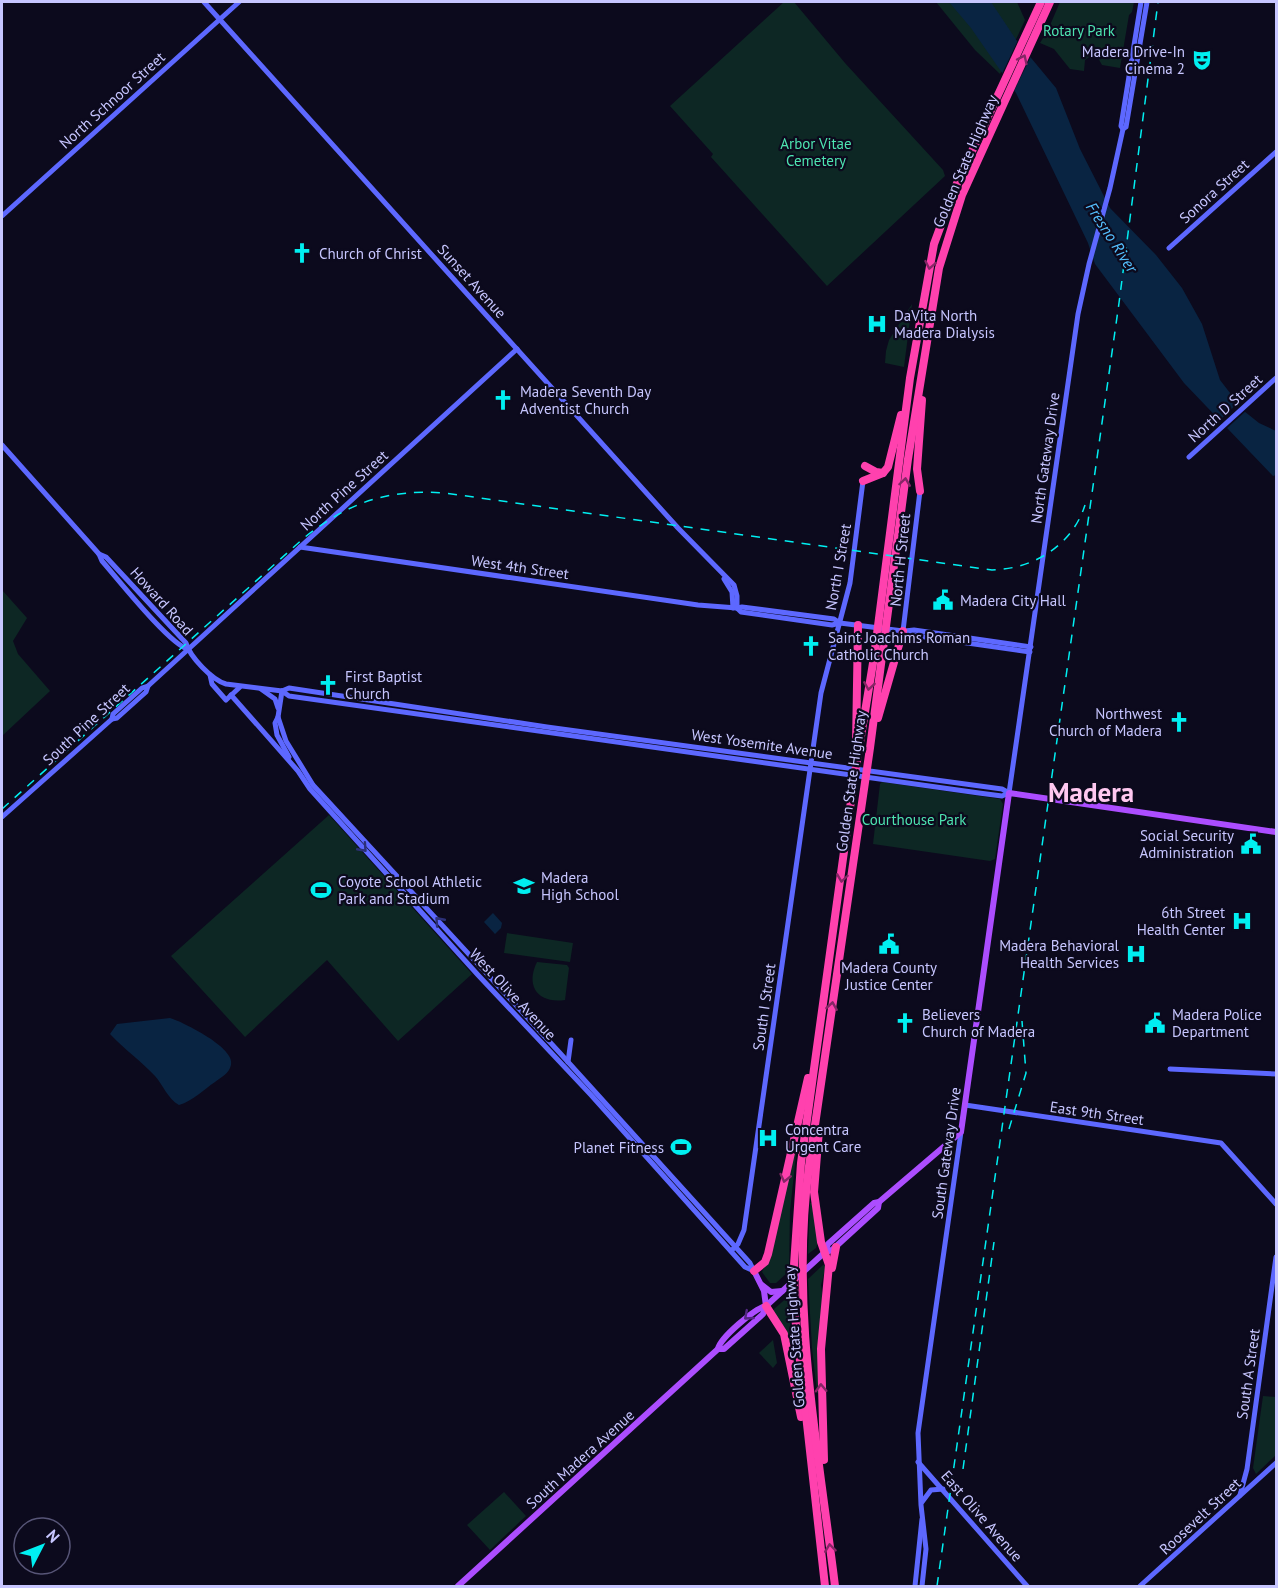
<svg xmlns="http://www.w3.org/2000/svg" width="1278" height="1588" viewBox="0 0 1278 1588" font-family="'PT Sans',sans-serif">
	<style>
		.green { fill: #0d2724 }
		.water { fill: #092442 }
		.pier { fill: #0c0a1d }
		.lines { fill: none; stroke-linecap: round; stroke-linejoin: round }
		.secondary { stroke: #5d68ff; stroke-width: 5 }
		.primary { stroke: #ac4dff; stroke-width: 6 }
		.highway { stroke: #ff41ae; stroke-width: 8 }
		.rail { stroke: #00eff1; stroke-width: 1.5; stroke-dasharray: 9 8; stroke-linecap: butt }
		.oneway { stroke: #862666 }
		.oneway2 { stroke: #2c3077 }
		.oneway3 { stroke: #542883 }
		.labels { text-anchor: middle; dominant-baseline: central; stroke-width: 4.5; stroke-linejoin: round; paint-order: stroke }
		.park-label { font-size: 15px; fill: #4de4b0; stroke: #0c0a1d }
		.poi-label { font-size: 15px; fill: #c7c6ff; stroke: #0c0a1d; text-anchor: start }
		.street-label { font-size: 15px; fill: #c7c6ff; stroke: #0c0a1d }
		.water-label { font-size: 16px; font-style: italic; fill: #54c0ff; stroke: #0c0a1d }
		.town-label { font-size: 27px; font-weight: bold; fill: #ffc8f0; stroke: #0c0a1d }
	</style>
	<rect width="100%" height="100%" fill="#0c0a1d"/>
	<g class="green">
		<path d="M 784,2 L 794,2 L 845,63 L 943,170 L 945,176 L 827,286 L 711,157 L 713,154 L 670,106 Z"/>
		<path d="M 936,2 L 1017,2 L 1025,20 L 1000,74 L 975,50 Z"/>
		<path d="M 1060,2 L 1134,2 L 1132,12 L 1129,15 L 1120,68 L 1102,65 L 1097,56 L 1092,55 L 1085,60 L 1084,71 L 1070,69 L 1054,49 L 1040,43 L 1048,30 Z"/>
		<path d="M 912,304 L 904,367 L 885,363 L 886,351 L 889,340 Z"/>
		<path d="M 2,590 L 27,618 L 13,641 L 18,654 L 50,691 L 2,736 Z"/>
		<path d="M 882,782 L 1000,799 L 1003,804 L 995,859 L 990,861 L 873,844 L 880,784 Z"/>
		<path d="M 329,815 L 472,974 L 398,1041 L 327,960 L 245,1037 L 171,956 Z"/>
		<path d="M 507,933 L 573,943 L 570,962 L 504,953 Z"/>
		<path d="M 537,962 L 567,965 L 569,968 L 565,1000 C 538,1004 525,986 537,962 Z"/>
		<path d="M 794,1146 L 797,1146 L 790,1211 L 789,1271 L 776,1283 L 770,1283 L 762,1272 L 766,1264 Z"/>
		<path d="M 810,1203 L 813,1203 L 818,1242 L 816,1248 L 808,1254 Z"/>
		<path d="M 823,1265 L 826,1266 L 821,1285 L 823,1299 L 819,1393 L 817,1393 L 812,1348 L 808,1279 Z"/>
		<path d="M 789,1296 L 791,1341 L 788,1341 L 773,1313 L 774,1309 Z"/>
		<path d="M 773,1340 L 777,1363 L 773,1368 L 759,1353 Z"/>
		<path d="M 1263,1396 L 1276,1397 L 1276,1455 L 1256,1474 L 1253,1468 Z"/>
		<path d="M 504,1492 L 526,1516 L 490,1550 L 467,1525 Z"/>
	</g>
	<g class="water">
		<path d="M 949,2 L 991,2 L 1017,41 L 1056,88 L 1080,149 L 1110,208 L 1156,255 L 1182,288 L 1202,324 L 1220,380 L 1244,411 L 1259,423 L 1276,431 L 1276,475 L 1273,476 L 1184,383 L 1095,264 L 1088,243 L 1016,93 L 971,28 Z"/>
		<path d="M 493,913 L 502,923 L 501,928 L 495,934 L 484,922 Z"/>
		<path d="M 170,1018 C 183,1022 236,1048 231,1065 C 229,1074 221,1077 215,1082 C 203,1090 193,1101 179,1105 C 168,1099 163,1085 155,1076 C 141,1061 124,1049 110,1034 L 117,1024 Z"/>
	</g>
	<g class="pier">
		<path d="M 1019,38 L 1032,54 L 1013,93 L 1001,76 Z"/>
		<path d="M 1240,401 L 1247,410 L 1225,430 L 1218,422 Z"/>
	</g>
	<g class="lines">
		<g class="secondary">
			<path d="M 204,2 L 678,528 L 734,585 L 737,596 L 737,608"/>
			<path d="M 1123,129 L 1126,127 L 1147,2"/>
			<path d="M 2,216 L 239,2"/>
			<path d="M 1169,248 L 1276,152"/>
			<path d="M 2,445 L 99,554 L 102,561 C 117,578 170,645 188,649"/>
			<path d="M 1189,457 L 1276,378"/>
			<path d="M 300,547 L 698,605 L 737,608 L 742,607 L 834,619 L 840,623"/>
			<path d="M 99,554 L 106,557 L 186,643 C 190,657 212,680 226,684 L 282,691 L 289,688 L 547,727 L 1002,789 L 1009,793"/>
			<path d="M 724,579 L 732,592 L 733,608"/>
			<path d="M 737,608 L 741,612 L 832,625 L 840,623 L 903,631 L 911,635 L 1030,652"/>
			<path d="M 903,631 L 920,491"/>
			<path d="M 905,631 L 914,630 L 1031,647"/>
			<path d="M 210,675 L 212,684 L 226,700 L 240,687"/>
			<path d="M 261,689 L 275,699 L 278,708"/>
			<path d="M 282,691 L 289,696 L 979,793 L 1002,796 L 1009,793"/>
			<path d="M 282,691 L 278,717 L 275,723 L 277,735 L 289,757"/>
			<path d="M 231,695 L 298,771 L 310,789 L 478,975 L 591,1095 L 745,1267 L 754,1271"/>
			<path d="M 278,717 L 286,741 L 313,785 L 559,1052 L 750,1263 L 754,1271"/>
			<path d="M 112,719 L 117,718 L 146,692 L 148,686"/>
			<path d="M 1009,793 L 1078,314 L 1089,264 L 1110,188 L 1123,129 L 1121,126 L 1141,2"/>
			<path d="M 2,817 L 112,719 L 113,714 L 142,688 L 148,686 L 517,349"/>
			<path d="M 568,1062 L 571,1040"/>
			<path d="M 1170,1069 L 1276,1074"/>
			<path d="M 965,1105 L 1221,1143 L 1276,1204"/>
			<path d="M 731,1251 L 738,1244 L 744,1230 L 821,693 L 850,583 L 863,481"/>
			<path d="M 918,1462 L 1027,1586"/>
			<path d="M 1240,1495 L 1247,1469 L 1276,1257"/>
			<path d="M 922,1502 L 931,1490 L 943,1489"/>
			<path d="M 915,1586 L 922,1519"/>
			<path d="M 922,1586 L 926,1549 L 921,1505 L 918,1433 L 961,1132"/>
			<path d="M 1140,1586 L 1276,1463"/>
		</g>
		<g class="primary">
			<path d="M 825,1252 L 832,1250 L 878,1208 L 879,1202"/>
			<path d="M 754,1271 L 764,1291 L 766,1306"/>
			<path d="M 762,1285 L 771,1292 L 782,1291"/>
			<path d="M 718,1349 C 720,1338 755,1308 766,1306"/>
			<path d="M 458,1586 L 718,1349 L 724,1349 L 763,1314 L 766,1306 L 825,1252 L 828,1244 L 874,1203 L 879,1202 L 961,1132 L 1009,793 L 1276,832"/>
		</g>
		<g class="highway">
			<path d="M 865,466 L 876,472 L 883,473"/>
			<path d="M 863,481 L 883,473 L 888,467 L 901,415"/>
			<path d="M 920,491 L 917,469 L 922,400"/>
			<path d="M 878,718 L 903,631"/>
			<path d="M 856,744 L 858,625"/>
			<path d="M 819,1130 L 814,1192 L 821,1242 L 829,1265 L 821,1349 L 824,1460"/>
			<path d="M 832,1268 L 836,1247"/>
			<path d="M 754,1271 L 765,1262 L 768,1254 L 808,1078"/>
			<path d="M 766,1306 L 784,1334 L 801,1417"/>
			<path d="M 825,1586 L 795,1316 L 794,1265 L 801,1163 L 854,779 L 874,657 L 910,378 L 934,244 L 954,190 L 1041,2"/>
			<path d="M 835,1586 C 818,1447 790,1307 809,1166 L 870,748 L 908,459 L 939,268 L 962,195 L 1050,2"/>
		</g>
		<g class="rail">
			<path d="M 2,809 L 305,537 C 350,502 387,489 445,493 L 992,570 C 1033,569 1072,546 1085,505"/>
			<path d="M 1009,1129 L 1026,1073 L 1022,1021"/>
			<path d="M 963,1469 L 994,1242"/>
			<path d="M 937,1586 L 1119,303 L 1158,2"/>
		</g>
	</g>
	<defs><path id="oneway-chevron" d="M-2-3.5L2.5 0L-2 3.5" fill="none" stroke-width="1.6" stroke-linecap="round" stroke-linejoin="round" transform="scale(1.5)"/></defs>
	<g class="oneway">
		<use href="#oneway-chevron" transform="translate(1023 59) rotate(-65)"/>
		<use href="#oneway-chevron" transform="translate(930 265) rotate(101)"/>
		<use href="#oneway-chevron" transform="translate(905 482) rotate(-82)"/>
		<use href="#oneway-chevron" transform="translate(869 686) rotate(99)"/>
		<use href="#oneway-chevron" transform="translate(842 878) rotate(98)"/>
		<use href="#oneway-chevron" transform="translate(832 1006) rotate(-81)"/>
		<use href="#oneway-chevron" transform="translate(785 1178) rotate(103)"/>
		<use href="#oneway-chevron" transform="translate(821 1388) rotate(-92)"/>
		<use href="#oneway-chevron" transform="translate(830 1548) rotate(-97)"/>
	</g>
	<g class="oneway2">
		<use href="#oneway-chevron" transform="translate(363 848) rotate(48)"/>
		<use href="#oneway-chevron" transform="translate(439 921) rotate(-132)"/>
	</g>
	<use class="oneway3" href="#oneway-chevron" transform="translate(748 1316) rotate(139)"/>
	<defs>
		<g id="theatre-bare" transform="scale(1.62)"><path d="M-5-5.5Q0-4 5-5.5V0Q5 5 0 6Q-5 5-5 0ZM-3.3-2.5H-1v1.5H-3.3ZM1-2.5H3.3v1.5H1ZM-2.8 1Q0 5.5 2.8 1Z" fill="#00eff1" stroke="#0c0a1d" stroke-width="2.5" paint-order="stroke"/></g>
		<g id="church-bare" transform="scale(1.62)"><path d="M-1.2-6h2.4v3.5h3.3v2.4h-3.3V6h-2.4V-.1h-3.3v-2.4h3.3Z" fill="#00eff1" stroke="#0c0a1d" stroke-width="2.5" paint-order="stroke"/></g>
		<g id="hospital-bare" transform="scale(1.62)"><path d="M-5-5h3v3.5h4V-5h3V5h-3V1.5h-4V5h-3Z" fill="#00eff1" stroke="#0c0a1d" stroke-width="2.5" paint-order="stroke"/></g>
		<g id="civic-bare" transform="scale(1.62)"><path d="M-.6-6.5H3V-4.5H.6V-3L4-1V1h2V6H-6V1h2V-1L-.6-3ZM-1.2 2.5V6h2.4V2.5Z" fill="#00eff1" stroke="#0c0a1d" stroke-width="2.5" paint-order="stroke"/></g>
		<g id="school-bare" transform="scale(1.62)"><path d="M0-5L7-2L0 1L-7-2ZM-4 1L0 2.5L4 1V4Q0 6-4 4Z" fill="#00eff1" stroke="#0c0a1d" stroke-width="2.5" paint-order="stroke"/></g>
		<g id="stadium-bare" transform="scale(1.62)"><path d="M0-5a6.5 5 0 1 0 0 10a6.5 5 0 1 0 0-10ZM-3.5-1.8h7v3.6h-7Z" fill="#00eff1" stroke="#0c0a1d" stroke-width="2.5" paint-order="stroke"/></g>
	</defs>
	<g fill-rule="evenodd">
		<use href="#theatre-bare" x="1202" y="60"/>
		<use href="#church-bare" x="302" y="253"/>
		<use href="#hospital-bare" x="877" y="324"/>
		<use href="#church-bare" x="503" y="400"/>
		<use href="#civic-bare" x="943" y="600"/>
		<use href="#church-bare" x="811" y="646"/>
		<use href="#church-bare" x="328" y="685"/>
		<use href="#church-bare" x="1179" y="722"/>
		<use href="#civic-bare" x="1251" y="844"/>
		<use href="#school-bare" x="524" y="886"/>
		<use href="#stadium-bare" x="321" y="890"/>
		<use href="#hospital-bare" x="1242" y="921"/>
		<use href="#civic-bare" x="889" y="944"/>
		<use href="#hospital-bare" x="1136" y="954"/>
		<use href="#church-bare" x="905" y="1023"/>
		<use href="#civic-bare" x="1155" y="1023"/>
		<use href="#hospital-bare" x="768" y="1138"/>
		<use href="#stadium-bare" x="681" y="1147"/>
	</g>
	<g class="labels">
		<g class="park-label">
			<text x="1079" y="30">Rotary Park</text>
			<text x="816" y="143">Arbor Vitae<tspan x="816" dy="17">Cemetery</tspan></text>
			<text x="914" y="819">Courthouse Park</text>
		</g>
		<g class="poi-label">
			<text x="1185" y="51" text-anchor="end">Madera Drive-In<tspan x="1185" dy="17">Cinema 2</tspan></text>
			<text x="319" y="253">Church of Christ</text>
			<text x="894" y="315">DaVita North<tspan x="894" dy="17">Madera Dialysis</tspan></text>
			<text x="520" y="391">Madera Seventh Day<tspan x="520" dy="17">Adventist Church</tspan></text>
			<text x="960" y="600">Madera City Hall</text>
			<text x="828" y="637">Saint Joachims Roman<tspan x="828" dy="17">Catholic Church</tspan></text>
			<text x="345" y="676">First Baptist<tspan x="345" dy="17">Church</tspan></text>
			<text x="1162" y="713" text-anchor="end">Northwest<tspan x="1162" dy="17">Church of Madera</tspan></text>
			<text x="1234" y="835" text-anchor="end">Social Security<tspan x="1234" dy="17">Administration</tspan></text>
			<text x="541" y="877">Madera<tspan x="541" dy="17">High School</tspan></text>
			<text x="338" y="881">Coyote School Athletic<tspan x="338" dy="17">Park and Stadium</tspan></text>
			<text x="1225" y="912" text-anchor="end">6th Street<tspan x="1225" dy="17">Health Center</tspan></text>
			<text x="1119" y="945" text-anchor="end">Madera Behavioral<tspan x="1119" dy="17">Health Services</tspan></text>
			<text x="889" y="967" text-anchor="middle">Madera County<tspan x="889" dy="17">Justice Center</tspan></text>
			<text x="922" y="1014">Believers<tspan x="922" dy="17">Church of Madera</tspan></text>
			<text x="1172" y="1014">Madera Police<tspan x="1172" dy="17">Department</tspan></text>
			<text x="785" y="1129">Concentra<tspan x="785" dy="17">Urgent Care</tspan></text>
			<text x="664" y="1147" text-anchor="end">Planet Fitness</text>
		</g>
		<g class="street-label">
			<text transform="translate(112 100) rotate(-42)">North Schnoor Street</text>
			<text transform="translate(965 161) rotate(-67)">Golden State Highway</text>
			<text transform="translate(1214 191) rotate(-42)">Sonora Street</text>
			<text transform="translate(472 281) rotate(48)">Sunset Avenue</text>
			<text transform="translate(1225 408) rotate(-42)">North D Street</text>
			<text transform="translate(1045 458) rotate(-82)">North Gateway Drive</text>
			<text transform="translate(344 490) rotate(-42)">North Pine Street</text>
			<text transform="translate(900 560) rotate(-84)">North H Street</text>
			<text transform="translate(520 567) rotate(8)">West 4th Street</text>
			<text transform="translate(838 567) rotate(-80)">North I Street</text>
			<text transform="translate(162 601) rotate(48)">Howard Road</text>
			<text transform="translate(86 724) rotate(-43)">South Pine Street</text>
			<text transform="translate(762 744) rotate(8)">West Yosemite Avenue</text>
			<text transform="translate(851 781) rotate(-82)">Golden State Highway</text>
			<text transform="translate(513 994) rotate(47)">West Olive Avenue</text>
			<text transform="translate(764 1007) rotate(-82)">South I Street</text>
			<text transform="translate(1097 1113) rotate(8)">East 9th Street</text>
			<text transform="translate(946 1153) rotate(-82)">South Gateway Drive</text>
			<text transform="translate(794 1337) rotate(-94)">Golden State Highway</text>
			<text transform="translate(1248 1374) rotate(-82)">South A Street</text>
			<text transform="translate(580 1459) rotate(-42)">South Madera Avenue</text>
			<text transform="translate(982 1516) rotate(49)">East Olive Avenue</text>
			<text transform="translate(1200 1516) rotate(-43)">Roosevelt Street</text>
		</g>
		<g class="water-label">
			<text transform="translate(1112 237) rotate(57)">Fresno River</text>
		</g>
		<g class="town-label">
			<text x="1091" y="792">Madera</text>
		</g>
	</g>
	<rect width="1278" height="1588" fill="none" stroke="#c7c6ff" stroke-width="6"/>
	<g transform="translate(42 1546) rotate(48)"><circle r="28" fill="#0c0a1d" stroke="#575577" stroke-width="1.5"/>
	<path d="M0-4.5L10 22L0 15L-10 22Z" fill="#00eff1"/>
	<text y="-9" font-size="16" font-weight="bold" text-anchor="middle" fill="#c7c6ff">N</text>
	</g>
</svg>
